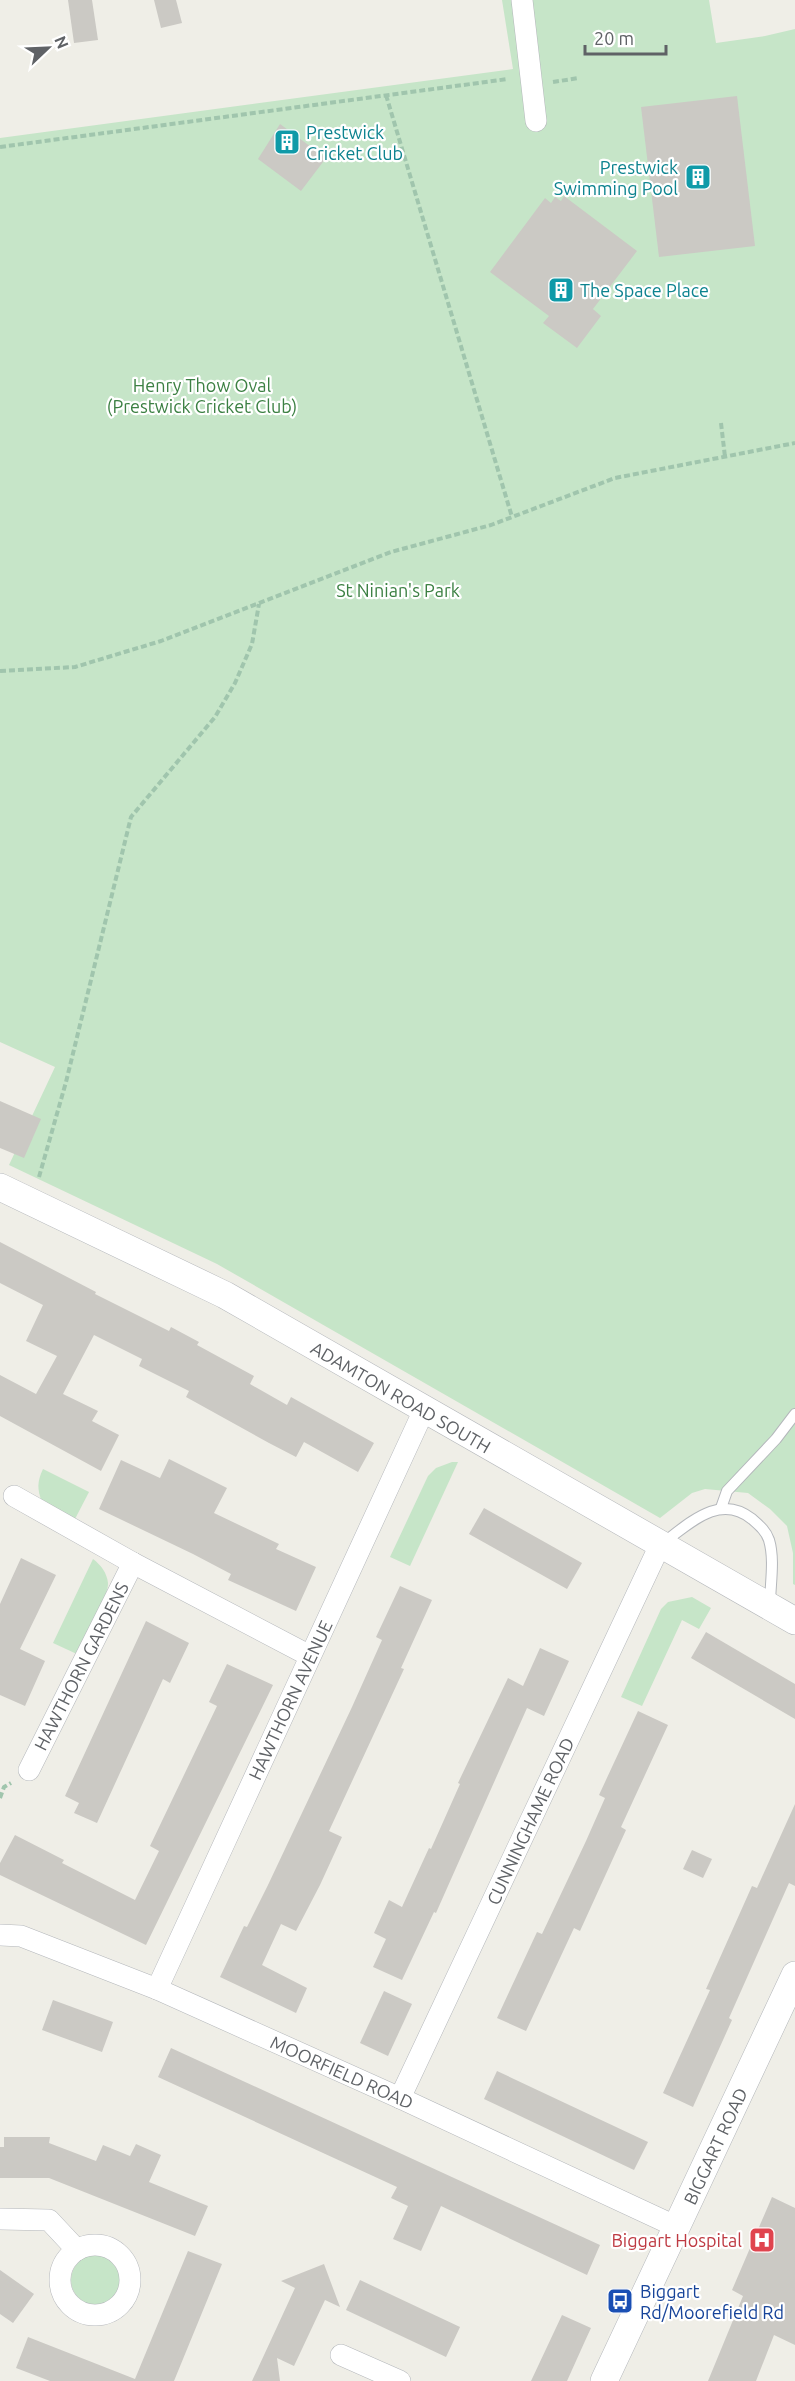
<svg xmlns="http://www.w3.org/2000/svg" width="795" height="2381" viewBox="0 0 795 2381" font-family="Ubuntu,sans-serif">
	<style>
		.green { fill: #c6e5c8 }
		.building { fill: #cbc9c4 }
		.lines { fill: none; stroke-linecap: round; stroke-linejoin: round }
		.service-casing { stroke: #b4b7bb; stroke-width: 12 }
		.minor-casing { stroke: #b4b7bb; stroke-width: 22 }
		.tertiary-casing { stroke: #b4b7bb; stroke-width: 28 }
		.path { stroke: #a0c5ad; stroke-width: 4; stroke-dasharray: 6 3; stroke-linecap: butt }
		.service { stroke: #fff; stroke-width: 10 }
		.minor { stroke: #fff; stroke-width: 21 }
		.tertiary { stroke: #fff; stroke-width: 27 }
		.labels { text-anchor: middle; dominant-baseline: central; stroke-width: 4.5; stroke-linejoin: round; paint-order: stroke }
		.culture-label { font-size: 18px; fill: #0d838f; stroke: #fff; text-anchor: start }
		.park-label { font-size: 18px; fill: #3c8043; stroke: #fff }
		.street-label { font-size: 18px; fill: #5f6266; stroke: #fff }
		.health-label { font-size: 18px; fill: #be3a42; stroke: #fff; text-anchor: end }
		.transit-label { font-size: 18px; fill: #164399; stroke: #fff; text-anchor: start }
	</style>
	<rect width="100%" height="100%" fill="#efeee7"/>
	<g class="green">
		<path d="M 502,0 L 709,0 L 716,43 L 765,36 L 795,29 L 795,1585 L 793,1584 L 793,1553 L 787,1526 L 770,1509 L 748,1493 L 705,1489 L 692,1493 L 660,1518 L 217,1264 L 9,1165 L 55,1067 L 0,1042 L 0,138 L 513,69 Z"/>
		<path d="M 452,1462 L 458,1462 L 410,1566 L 390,1557 L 428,1476 L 436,1468 Z"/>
		<path d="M 43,1469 L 89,1492 L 75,1519 L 42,1502 C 37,1489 37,1482 43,1469 Z"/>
		<path d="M 93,1559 C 101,1565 107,1573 108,1583 C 109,1595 85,1641 79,1655 L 53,1643 Z"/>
		<path d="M 692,1597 L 711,1608 L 699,1629 L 682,1620 L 642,1706 L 621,1697 L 661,1609 L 668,1602 Z"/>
		<circle cx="96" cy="2280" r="25"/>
	</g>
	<g class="building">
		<path d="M 68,0 L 92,0 L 98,40 L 74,43 Z"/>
		<path d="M 154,0 L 176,0 L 182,23 L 161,28 Z"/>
		<path d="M 737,96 L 755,246 L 659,257 L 641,107 Z"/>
		<path d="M 280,124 L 326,158 L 301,191 L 258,159 Z"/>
		<path d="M 564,196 L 637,251 L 593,309 L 601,316 L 577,348 L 543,323 L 549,316 L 490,272 L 545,198 L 551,203 L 555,197 L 561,201 Z"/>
		<path d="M 0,1101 L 41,1119 L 24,1158 L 0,1148 Z"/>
		<path d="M 0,1242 L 96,1292 L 95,1294 L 169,1331 L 171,1327 L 199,1342 L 197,1345 L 254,1376 L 250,1384 L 287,1405 L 291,1397 L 374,1443 L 358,1472 L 304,1442 L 296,1457 L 269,1443 L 186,1397 L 189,1391 L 139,1366 L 142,1359 L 94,1335 L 63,1394 L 98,1411 L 92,1421 L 119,1435 L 101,1471 L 0,1416 L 0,1375 L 36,1394 L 57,1356 L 26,1341 L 43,1305 L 0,1283 Z"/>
		<path d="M 169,1459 L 227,1488 L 214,1513 L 279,1544 L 276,1549 L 316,1567 L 296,1611 L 228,1580 L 231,1574 L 193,1554 L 99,1509 L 121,1460 L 160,1478 Z"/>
		<path d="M 484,1508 L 582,1563 L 567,1589 L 469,1534 Z"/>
		<path d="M 21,1558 L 56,1575 L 20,1649 L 45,1661 L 25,1706 L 0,1695 L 0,1604 Z"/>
		<path d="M 400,1586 L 432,1600 L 401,1668 L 404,1669 L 329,1831 L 342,1837 L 320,1885 L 296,1931 L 281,1924 L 262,1965 L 307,1988 L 296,2013 L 220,1977 L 244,1926 L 247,1927 L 268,1885 L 352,1707 L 382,1640 L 376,1637 Z"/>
		<path d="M 146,1621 L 189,1643 L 170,1683 L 163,1679 L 97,1823 L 74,1813 L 79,1803 L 65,1796 Z"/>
		<path d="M 706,1632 L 795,1684 L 795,1719 L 691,1658 Z"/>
		<path d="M 540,1648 L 569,1661 L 544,1716 L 527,1708 L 436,1913 L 434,1912 L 402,1980 L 373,1967 L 386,1939 L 374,1933 L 389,1900 L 402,1907 L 429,1848 L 431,1849 L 460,1784 L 458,1783 L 508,1678 L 523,1686 Z"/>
		<path d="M 227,1664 L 273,1685 L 146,1945 L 0,1875 L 0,1863 L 15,1835 L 64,1860 L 62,1863 L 135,1900 L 159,1851 L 150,1846 L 217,1706 L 209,1702 Z"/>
		<path d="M 638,1711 L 668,1725 L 621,1827 L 626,1830 L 580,1931 L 574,1928 L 526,2031 L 497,2018 L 537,1932 L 542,1934 L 586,1841 L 605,1798 L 599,1795 Z"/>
		<path d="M 795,1804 L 795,1886 L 789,1883 L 729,2018 L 732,2020 L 693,2107 L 663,2093 L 710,1990 L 706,1989 L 752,1886 L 757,1888 Z"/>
		<path d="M 692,1850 L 712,1859 L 703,1878 L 683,1869 Z"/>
		<path d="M 384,1991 L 412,2004 L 388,2056 L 360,2043 Z"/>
		<path d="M 53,2000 L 113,2022 L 102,2052 L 42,2030 Z"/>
		<path d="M 171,2048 L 600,2245 L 587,2275 L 441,2206 L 421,2251 L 393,2239 L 408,2206 L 391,2198 L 397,2187 L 158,2077 Z"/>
		<path d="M 497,2071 L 648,2142 L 634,2170 L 484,2099 Z"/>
		<path d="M 4,2137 L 50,2137 L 49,2143 L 96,2161 L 103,2145 L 130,2156 L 136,2144 L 161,2155 L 149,2182 L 208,2206 L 195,2236 L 49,2178 L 0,2178 L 0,2147 L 4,2147 Z"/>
		<path d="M 772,2197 L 795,2208 L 795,2345 L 774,2335 L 756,2381 L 708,2381 L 743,2296 L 732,2290 Z"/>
		<path d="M 188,2251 L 222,2264 L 174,2381 L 50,2381 L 16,2368 L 28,2337 L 135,2379 Z"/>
		<path d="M 324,2264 L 340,2307 L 325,2300 L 294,2366 L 277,2358 L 280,2381 L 252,2381 L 295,2288 L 281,2281 Z"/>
		<path d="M 0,2270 L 34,2294 L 13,2323 L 0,2314 Z"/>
		<path d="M 360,2280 L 460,2327 L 446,2357 L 346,2310 Z"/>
		<path d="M 562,2315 L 591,2328 L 585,2341 L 567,2381 L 531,2381 Z"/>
	</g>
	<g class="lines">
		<g class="service-casing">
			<g id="service">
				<path d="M 721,1508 L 727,1491 L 776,1439 L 795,1414"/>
				<path d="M 663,1543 C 690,1523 720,1493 752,1519 C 760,1526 766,1531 769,1540 C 775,1560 770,1585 770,1605"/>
			</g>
		</g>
		<g class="minor-casing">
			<g id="minor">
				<path d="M 522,0 L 536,121"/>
				<path d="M 14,1496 L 133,1563 L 310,1656"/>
				<path d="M 29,1770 L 133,1563"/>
				<path d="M 0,1935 L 21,1936 L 157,1989 L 400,2098 L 677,2227"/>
				<path d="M 157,1989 L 424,1410"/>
				<path d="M 400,2098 L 660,1545"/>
				<path d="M 0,2219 L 49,2220 L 77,2250"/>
				<circle cx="95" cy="2280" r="35"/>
				<path d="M 341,2355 L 400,2381"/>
			</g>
		</g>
		<g class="tertiary-casing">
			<g id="tertiary">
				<path d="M 0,1187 L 225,1295 L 795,1621"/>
				<path d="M 604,2381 L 795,1975"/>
			</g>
		</g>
		<g class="path">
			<path d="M 553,82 L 579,78"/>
			<path d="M 386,95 L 512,517"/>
			<path d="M 0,147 L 508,79"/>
			<path d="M 721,423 L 725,457"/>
			<path d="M 0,671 L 75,667 L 161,641 L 391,552 L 491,525 L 615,478 L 795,443"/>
			<path d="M 39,1177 L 66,1082 L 131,817 L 215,717 L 235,683 L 252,644 L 259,604"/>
			<path d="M 0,1798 L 4,1787 L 11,1783"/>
		</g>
		<use href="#service" class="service"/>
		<use href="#minor" class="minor"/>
		<use href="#tertiary" class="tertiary"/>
	</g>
	<defs>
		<g id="building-square" transform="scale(1.35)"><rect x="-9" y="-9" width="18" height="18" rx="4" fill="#0f9aa8" stroke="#fff"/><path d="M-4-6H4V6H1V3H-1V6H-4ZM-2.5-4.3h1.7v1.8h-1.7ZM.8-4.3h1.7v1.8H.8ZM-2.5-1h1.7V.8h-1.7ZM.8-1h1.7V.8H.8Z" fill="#fff"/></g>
		<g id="hospital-square" transform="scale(1.35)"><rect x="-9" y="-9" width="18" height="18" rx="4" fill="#e0444e" stroke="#fff"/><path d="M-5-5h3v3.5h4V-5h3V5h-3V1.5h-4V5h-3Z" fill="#fff"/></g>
		<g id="bus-square" transform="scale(1.35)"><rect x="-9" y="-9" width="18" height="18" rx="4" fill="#1a4fb4" stroke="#fff"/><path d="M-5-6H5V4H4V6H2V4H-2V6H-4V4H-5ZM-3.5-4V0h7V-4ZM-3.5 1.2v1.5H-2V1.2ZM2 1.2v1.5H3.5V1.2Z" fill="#fff"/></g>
	</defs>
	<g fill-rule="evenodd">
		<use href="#building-square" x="287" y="142"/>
		<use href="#building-square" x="698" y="177"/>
		<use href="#building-square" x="561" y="290"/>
		<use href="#hospital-square" x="762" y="2240"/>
		<use href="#bus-square" x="620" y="2301"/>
	</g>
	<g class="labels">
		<g class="culture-label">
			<text x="306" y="132">Prestwick<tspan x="306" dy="21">Cricket Club</tspan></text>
			<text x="678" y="167" text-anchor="end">Prestwick<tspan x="678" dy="21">Swimming Pool</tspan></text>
			<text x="580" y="290">The Space Place</text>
		</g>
		<g class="park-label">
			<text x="202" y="385">Henry Thow Oval<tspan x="202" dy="21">(Prestwick Cricket Club)</tspan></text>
			<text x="398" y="590">St Ninian's Park</text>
		</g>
		<g class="street-label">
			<text transform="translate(401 1397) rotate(30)">ADAMTON ROAD SOUTH</text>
			<text transform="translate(81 1666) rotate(-63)">HAWTHORN GARDENS</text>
			<text transform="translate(290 1700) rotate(-65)">HAWTHORN AVENUE</text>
			<text transform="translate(530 1821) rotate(-65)">CUNNINGHAME ROAD</text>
			<text transform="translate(342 2072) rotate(24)">MOORFIELD ROAD</text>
			<text transform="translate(715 2146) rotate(-65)">BIGGART ROAD</text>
		</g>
		<g class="health-label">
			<text x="742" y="2240">Biggart Hospital</text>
		</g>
		<g class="transit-label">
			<text x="640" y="2291">Biggart<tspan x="640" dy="21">Rd/Moorefield Rd</tspan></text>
		</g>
	</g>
	<g transform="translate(48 48) rotate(67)" stroke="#ffffff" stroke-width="4.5" paint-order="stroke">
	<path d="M0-4.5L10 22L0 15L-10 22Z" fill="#5f6266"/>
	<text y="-9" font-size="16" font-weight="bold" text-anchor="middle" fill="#5f6266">N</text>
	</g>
	<path d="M585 45v9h81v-9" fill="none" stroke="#5f6266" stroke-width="3"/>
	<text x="594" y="45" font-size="18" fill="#5f6266" stroke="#ffffff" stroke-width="4.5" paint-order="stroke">20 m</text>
</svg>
